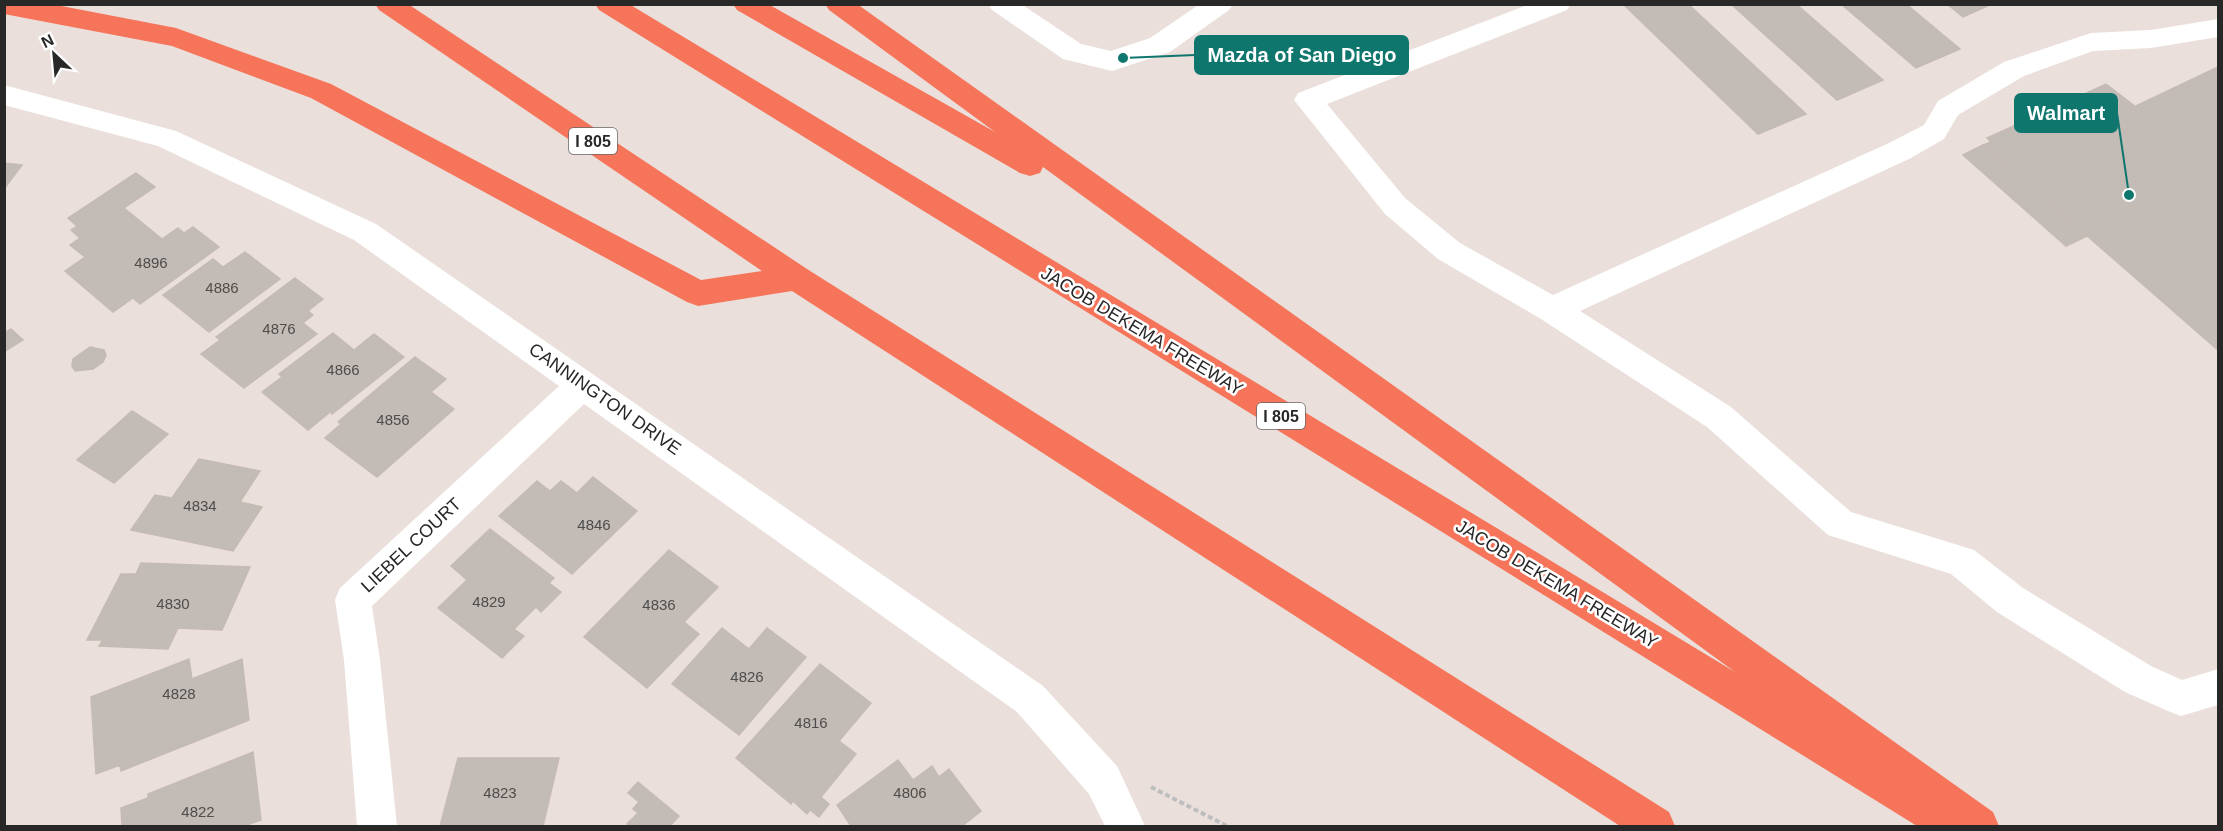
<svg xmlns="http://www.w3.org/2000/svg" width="2223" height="831" viewBox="0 0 2223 831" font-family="Arial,sans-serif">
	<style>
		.building { fill: #c2bbb6; stroke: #c5bbb4; stroke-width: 1.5 }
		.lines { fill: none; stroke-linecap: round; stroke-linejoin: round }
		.path { stroke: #bebebe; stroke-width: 4; stroke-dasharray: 5 3; stroke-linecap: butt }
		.minor { fill: #fff; fill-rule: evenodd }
		.highway { fill: #f5745a; fill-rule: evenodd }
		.labels { text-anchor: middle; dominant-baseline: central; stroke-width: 5; stroke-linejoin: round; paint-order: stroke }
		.number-label { font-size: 15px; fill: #4e4d4c }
		.shield { fill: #fff; stroke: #686868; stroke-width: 1.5 }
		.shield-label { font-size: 16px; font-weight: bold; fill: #282828 }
		.street-label { font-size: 18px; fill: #282828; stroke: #fff }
		.leader { fill: none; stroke: #0f766e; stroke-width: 2 }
		.callout-dot { fill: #0f766e; stroke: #fff; stroke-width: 2 }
		.callout { fill: #0f766e; stroke: #0f766e; stroke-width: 2 }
		.callout-label { font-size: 20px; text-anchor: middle; font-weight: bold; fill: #fff }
	</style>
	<rect width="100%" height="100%" fill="#eadfda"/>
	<g class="building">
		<path d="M 1623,4 L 1688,4 L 1806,114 L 1758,134 Z"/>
		<path d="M 1731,4 L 1796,4 L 1883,80 L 1837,100 Z"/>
		<path d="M 1841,4 L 1906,4 L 1960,49 L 1916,68 Z"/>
		<path d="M 1947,4 L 1992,4 L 1963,17 Z"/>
		<path d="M 2218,67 L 2218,350 L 1983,145 L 1991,142 L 1987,138 L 2089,92 L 2117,115 Z"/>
		<path d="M 2106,84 L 2136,107 L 2117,115 L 2089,92 Z"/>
		<path d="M 1983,145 L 1992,153 L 2087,236 L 2066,246 L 1963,155 Z"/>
		<path d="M 4,163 L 22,165 L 4,189 Z"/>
		<path d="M 136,173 L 155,187 L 124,208 L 162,239 L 178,228 L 184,233 L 193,227 L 219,247 L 140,304 L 133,298 L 113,312 L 65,271 L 85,257 L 70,245 L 80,238 L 71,230 L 77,226 L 68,218 Z"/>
		<path d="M 245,252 L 280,279 L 209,332 L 163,295 L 213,259 L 223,267 Z"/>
		<path d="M 295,278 L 323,299 L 308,311 L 313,315 L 303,323 L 317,334 L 244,388 L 201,354 L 220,340 L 216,337 Z"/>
		<path d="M 11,329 L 23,340 L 4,352 L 4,333 Z"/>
		<path d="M 333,333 L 354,350 L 374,334 L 404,357 L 332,414 L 330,412 L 308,430 L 262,392 L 282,377 L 279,374 Z"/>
		<path d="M 90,347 L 104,350 L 106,355 L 103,362 L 93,369 L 75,371 L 72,366 L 73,359 Z"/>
		<path d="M 415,357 L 446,379 L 431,392 L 454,409 L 377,477 L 325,438 L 341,424 L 338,422 Z"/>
		<path d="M 132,411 L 168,434 L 114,483 L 77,460 Z"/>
		<path d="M 199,459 L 260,471 L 240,502 L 262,507 L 233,551 L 131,530 L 155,495 L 172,498 Z"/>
		<path d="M 593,477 L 637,511 L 572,574 L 499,516 L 537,481 L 550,491 L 561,481 L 577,493 Z"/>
		<path d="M 490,529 L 554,578 L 549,583 L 561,592 L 541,612 L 536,607 L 514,629 L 524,636 L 502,658 L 438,608 L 467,580 L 451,566 Z"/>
		<path d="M 669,550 L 718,587 L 684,622 L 699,634 L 647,688 L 584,637 Z"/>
		<path d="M 141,563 L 250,567 L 222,630 L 178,628 L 168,649 L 99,646 L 103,640 L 87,640 L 121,574 L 136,574 Z"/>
		<path d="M 722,628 L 749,649 L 767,628 L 806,657 L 739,735 L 672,684 Z"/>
		<path d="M 189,659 L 192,679 L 242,659 L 249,720 L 121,771 L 120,765 L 96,774 L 91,697 Z"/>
		<path d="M 820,664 L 871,703 L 839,741 L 856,754 L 821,797 L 829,804 L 819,817 L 810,810 L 807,814 L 793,801 L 791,804 L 736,758 Z"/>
		<path d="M 253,752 L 261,820 L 244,826 L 122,826 L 121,808 L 148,798 L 148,794 Z"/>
		<path d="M 458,758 L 559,758 L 543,826 L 440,826 Z"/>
		<path d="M 898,760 L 913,780 L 932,766 L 939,777 L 949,769 L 981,811 L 962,826 L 851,826 L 837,805 Z"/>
		<path d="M 638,782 L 679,816 L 670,826 L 630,826 L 627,824 L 638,813 L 633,809 L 639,802 L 628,793 Z"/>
	</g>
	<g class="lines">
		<path class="path" d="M 1151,787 L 1227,826"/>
		<g class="minor">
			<path d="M 988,4 L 1021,4 L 1081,44 L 1111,51 L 1150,38 L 1200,4 L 1233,4 L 1229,10 L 1170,52 L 1112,71 L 1063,59 L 992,10 Z"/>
			<path d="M 1530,4 L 1571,4 L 1567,10 L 1327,104 L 1405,198 L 1460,243 L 1553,295 L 1889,143 L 1924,125 L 1938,101 L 2004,62 L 2091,33 L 2151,30 L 2218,19 L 2218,37 L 2151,48 L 2093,51 L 2024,76 L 1958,115 L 1944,139 L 1909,159 L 1580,311 L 1731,407 L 1851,512 L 1974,550 L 2023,588 L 2151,666 L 2182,680 L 2218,669 L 2218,705 L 2181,716 L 2168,711 L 2125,692 L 1997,612 L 1951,574 L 1828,535 L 1707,427 L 1541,319 L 1438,259 L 1385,214 L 1294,100 L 1298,93 Z"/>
			<path d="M 4,85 L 176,131 L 376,224 L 1043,686 L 1117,766 L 1145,826 L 1105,826 L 1089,794 L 1017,712 L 584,404 L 372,606 L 380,660 L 397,826 L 357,826 L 344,660 L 335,600 L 340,588 L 559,386 L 354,240 L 158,146 L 4,105 Z"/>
		</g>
		<g class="highway">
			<path d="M 4,4 L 51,4 L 176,28 L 331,84 L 701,280 L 762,271 L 379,10 L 375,4 L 408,4 L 807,269 L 1669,812 L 1675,826 L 1620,826 L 792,291 L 698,306 L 687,302 L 311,98 L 172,46 L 4,14 Z"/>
			<path d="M 595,4 L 629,4 L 1735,672 L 1043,167 L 1040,173 L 1030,176 L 1020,173 L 737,10 L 733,4 L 768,4 L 995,132 L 829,10 L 825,4 L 857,4 L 1993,812 L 1999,826 L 1917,826 L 599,10 Z"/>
		</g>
	</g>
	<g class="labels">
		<g class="number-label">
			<text x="151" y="262">4896</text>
			<text x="222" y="287">4886</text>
			<text x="279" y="328">4876</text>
			<text x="343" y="369">4866</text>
			<text x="393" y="419">4856</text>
			<text x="200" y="505">4834</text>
			<text x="594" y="524">4846</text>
			<text x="489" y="601">4829</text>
			<text x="173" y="603">4830</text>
			<text x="659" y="604">4836</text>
			<text x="747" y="676">4826</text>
			<text x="179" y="693">4828</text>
			<text x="811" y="722">4816</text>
			<text x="500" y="792">4823</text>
			<text x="910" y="792">4806</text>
			<text x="198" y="811">4822</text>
		</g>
		<g class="shield">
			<rect x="569" y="128" width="48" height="26" rx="4.5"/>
			<rect x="1257" y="403" width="48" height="26" rx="4.5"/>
		</g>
		<g class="shield-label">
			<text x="593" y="141">I 805</text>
			<text x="1281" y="416">I 805</text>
		</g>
		<g class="street-label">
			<text transform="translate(1142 331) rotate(31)">JACOB DEKEMA FREEWAY</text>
			<text transform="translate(605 399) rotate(35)">CANNINGTON DRIVE</text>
			<text transform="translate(411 545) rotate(-43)">LIEBEL COURT</text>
			<text transform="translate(1557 584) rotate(31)">JACOB DEKEMA FREEWAY</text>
		</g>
	</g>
	<path class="leader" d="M1123 58L1195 55M2129 195L2117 113"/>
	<g class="callout-dot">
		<circle cx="1123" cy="58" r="6"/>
		<circle cx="2129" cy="195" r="6"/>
	</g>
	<g class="callout">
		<rect x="1195" y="36" width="213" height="38" rx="6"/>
		<rect x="2015" y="94" width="102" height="38" rx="6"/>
	</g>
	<g class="callout-label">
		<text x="1302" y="62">Mazda of San Diego</text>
		<text x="2066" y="120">Walmart</text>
	</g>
	<rect width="2223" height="831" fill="none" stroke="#282828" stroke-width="12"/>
	<g transform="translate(54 54) rotate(334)" stroke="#ffffff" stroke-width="4.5" paint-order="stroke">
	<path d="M0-4.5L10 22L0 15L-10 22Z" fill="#282828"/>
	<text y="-9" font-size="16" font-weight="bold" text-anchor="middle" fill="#282828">N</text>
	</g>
</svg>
